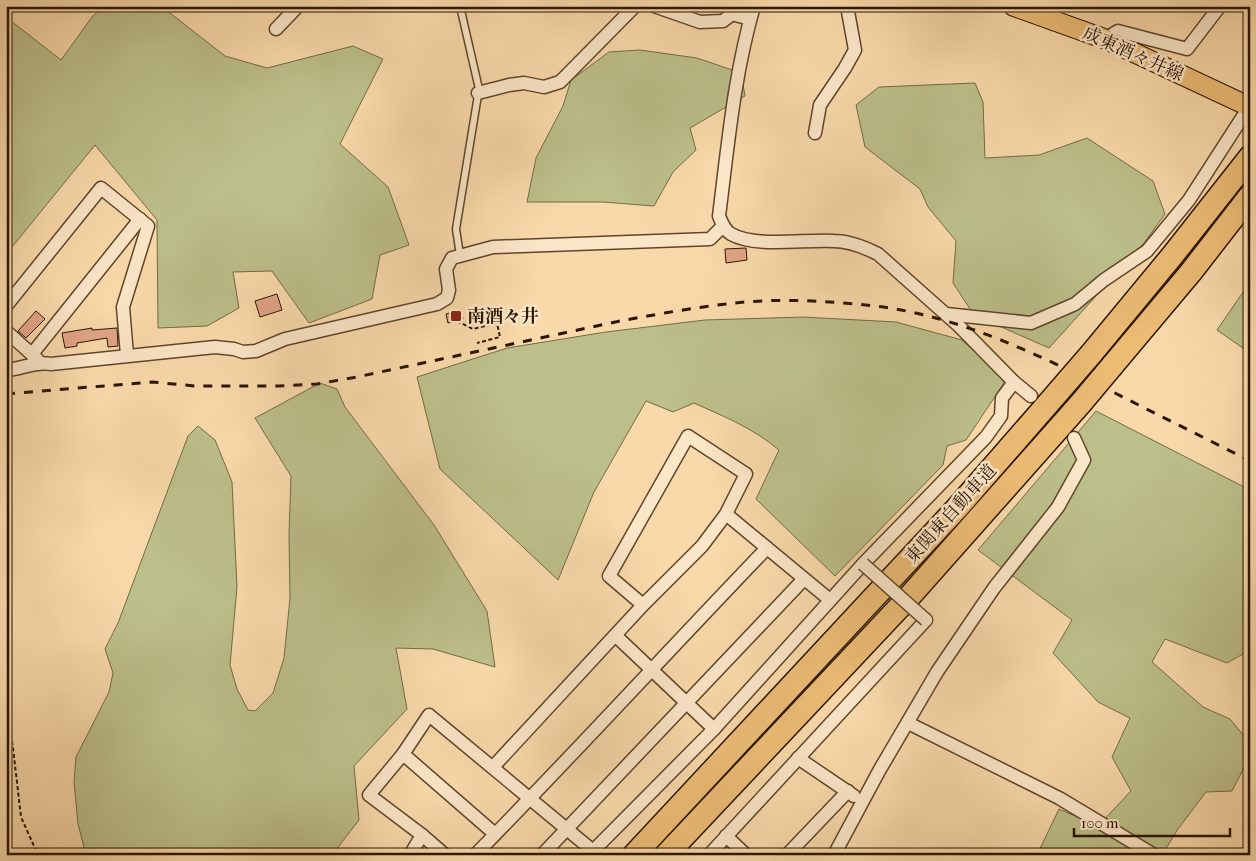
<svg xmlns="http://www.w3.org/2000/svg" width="1256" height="861" viewBox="0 0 1256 861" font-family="'IM FELL French Canon','Noto Serif JP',serif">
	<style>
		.green { fill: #bcbf8a; stroke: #746a45 }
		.building { fill: #e3a589; stroke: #2b1500 }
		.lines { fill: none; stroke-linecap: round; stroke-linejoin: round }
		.lane-casing { stroke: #5e462a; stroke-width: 9 }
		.street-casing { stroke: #5e462a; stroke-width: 15 }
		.primary-casing { stroke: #2b1500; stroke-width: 21 }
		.highway-casing { stroke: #2b1500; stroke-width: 25 }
		.path { stroke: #2b1500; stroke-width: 2; stroke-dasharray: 4 2.5; stroke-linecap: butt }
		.lane { stroke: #fbe6c8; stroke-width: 6 }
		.street { stroke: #fbe6c8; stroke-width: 12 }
		.primary { stroke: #ecbc75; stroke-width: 19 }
		.highway { stroke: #ecbc75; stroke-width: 22 }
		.rail { stroke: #2b1500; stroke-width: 3; stroke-dasharray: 9 9; stroke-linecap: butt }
		.street-bridge-casing { stroke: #5e462a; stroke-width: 15; stroke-linecap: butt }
		.highway-bridge-casing { stroke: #2b1500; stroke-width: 25; stroke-linecap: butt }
		.street-bridge { stroke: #fbe6c8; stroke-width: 12 }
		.highway-bridge { stroke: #ecbc75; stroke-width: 22 }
		.poi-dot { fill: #8f2418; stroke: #fbe6c8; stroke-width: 2 }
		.labels { text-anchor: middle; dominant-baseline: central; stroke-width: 5; stroke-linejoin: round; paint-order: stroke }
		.street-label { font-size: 18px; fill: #2b1500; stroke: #fbe6c8 }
		.poi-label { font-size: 18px; font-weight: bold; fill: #2b1500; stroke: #fbe6c8; text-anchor: start }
	</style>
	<rect width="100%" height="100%" fill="#f9d9aa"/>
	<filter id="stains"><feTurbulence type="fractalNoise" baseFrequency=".004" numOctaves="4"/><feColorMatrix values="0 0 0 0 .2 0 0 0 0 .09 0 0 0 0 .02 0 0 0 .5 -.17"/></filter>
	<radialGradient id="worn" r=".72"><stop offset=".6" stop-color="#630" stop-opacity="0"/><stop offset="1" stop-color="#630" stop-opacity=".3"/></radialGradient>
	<g class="green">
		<path d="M 104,6 L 161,6 L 225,56 L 267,68 L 353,46 L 383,59 L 340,144 L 388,187 L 409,245 L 380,255 L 372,299 L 309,323 L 272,271 L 233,272 L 239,308 L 207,326 L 158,328 L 157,220 L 95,145 L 8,252 L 6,249 L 6,22 L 11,21 L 61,60 L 92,17 Z"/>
		<path d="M 640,50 L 697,58 L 741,73 L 745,96 L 690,128 L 696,150 L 673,172 L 654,206 L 603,202 L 527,202 L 536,158 L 563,106 L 571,80 L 609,52 Z"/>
		<path d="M 975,83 L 983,102 L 985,158 L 1039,155 L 1087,138 L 1153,181 L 1165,214 L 1144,243 L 1049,348 L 974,315 L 953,283 L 956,241 L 928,207 L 920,189 L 865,147 L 856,105 L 879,87 Z"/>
		<path d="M 1250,282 L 1250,353 L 1217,330 Z"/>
		<path d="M 803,317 L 896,322 L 962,340 L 1006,380 L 966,440 L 947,446 L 943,465 L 835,576 L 756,499 L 779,450 C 753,428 725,417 694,403 L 673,412 L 646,401 L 594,492 L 558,580 L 440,469 L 417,377 L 507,348 L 606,332 L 705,320 Z"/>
		<path d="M 320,383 L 337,389 L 345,407 L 434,525 L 487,611 L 495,667 L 433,649 L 396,648 L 407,709 L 354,766 L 359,820 L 332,855 L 86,855 L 78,824 L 74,782 L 76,757 L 109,692 L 113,673 L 105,649 L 118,623 L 188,436 L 198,426 L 215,440 L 232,482 L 237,587 L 230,665 L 237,689 L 248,710 L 255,711 L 273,693 L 284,658 L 290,598 L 289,535 L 291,476 L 255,418 Z"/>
		<path d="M 1096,411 L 1250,490 L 1250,650 L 1227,663 L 1165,639 L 1152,662 L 1203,707 L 1230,719 L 1250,743 L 1250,756 L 1232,791 L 1206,792 L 1178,829 L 1162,855 L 1037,855 L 1059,809 L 1098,826 L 1131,791 L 1112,757 L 1130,718 L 1098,702 L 1053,653 L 1072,620 L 978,550 Z"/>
	</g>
	<g class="building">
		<path d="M 746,248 L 747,260 L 726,263 L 725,249 Z"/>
		<path d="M 277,294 L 282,310 L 260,317 L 255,301 Z"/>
		<path d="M 461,310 L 463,319 L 448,323 L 446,314 Z"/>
		<path d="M 36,311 L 45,319 L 26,338 L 18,331 Z"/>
		<path d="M 92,328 L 92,330 L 117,328 L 118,346 L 108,347 L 107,338 L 77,343 L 77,346 L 65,348 L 62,333 Z"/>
	</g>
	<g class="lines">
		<g class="lane-casing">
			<path id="lane" d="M 460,6 L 479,89 L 456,229 L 460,255"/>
		</g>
		<g class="street-casing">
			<g id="street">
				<path d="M 654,6 L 700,22 L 723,21 L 732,14 L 750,19"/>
				<path d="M 754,6 C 734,75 728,145 719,216 C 722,223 724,230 731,234 C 755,248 806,239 834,241 C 849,241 864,247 878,254 L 959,326 L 1014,382 L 1031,396"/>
				<path d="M 276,29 L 298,6"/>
				<path d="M 1105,39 L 1118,31 L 1187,49 L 1220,6"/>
				<path d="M 478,93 L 509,85 L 524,83 L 544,87 L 560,82 L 635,6"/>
				<path d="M 815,133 L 820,105 L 845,68 L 855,50 L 847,6"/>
				<path d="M 6,306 L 101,188 L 148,226 L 123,307 L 127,355"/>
				<path d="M 946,314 L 1031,323 L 1075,304 L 1104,280 L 1147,251 L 1189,200 L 1249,107"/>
				<path d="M 6,331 L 37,359"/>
				<path d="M 32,354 L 140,219"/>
				<path d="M 6,370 C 22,369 35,361 51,364 L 215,347 L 234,349 L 243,352 L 256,351 L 285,339 L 437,304 L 447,298 L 449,290 L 446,269 L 452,258 L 493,247 L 710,239 L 723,226"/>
				<path d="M 726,514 L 830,600"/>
				<path d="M 616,636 L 714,729"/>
				<path d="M 908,723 L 1059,798 L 1154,855"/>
				<path d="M 403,754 L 495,834"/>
				<path d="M 798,758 L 854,796"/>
				<path d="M 493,767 L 643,605 L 702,546 L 726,514 L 746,474 L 688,436 L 609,576 L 643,605"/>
				<path d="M 726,836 L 746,855"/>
				<path d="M 410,855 L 422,835"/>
				<path d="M 445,855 L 422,835 L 369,795 L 403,754 L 429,715 L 598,855"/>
				<path d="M 475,855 C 574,754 669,650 767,548"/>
				<path d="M 542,855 L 804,579"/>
				<path d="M 589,855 L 714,729 L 863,564 L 986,437 L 1001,416 L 1002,398 L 1014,382"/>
				<path d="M 709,855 L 926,620"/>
				<path d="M 787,855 L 848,791"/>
				<path d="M 834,855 L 879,771 L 937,672 L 994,588 L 1058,507 L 1084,460 L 1074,438"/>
				<path d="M 1249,855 L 1250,850"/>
			</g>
		</g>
		<g class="primary-casing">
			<path id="primary" d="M 1013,6 L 1105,39 L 1250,107"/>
		</g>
		<g class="highway-casing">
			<g id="highway">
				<path d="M 1091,354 L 1172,256 L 1250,157"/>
				<path d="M 1112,366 L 1191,272 L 1250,196"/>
				<path d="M 634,855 L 958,507 L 1059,391"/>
				<path d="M 666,855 L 909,597 L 1081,403"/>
			</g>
		</g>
		<g class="path">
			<path d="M 457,321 L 473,329 L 497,323 L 500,337 L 477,343"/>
			<path d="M 6,709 L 13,748 L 21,817 L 38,855"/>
		</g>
		<use href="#lane" class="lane"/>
		<use href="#street" class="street"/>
		<use href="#primary" class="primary"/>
		<use href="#highway" class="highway"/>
		<path class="rail" d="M 6,394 L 152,382 L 195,386 L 278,386 L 317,384 L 357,377 L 620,321 C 658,314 697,307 735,303 C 781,298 829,301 875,306 C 960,316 1039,355 1115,393 C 1160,416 1205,438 1250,461"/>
		<g class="street-bridge-casing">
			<path id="street-bridge" d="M 863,564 L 926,620"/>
		</g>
		<g class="highway-bridge-casing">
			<g id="highway-bridge">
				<path d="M 1059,391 L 1091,354"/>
				<path d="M 1081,403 L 1112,366"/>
			</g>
		</g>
		<use href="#street-bridge" class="street-bridge"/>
		<use href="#highway-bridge" class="highway-bridge"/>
	</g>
	<rect class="poi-dot" x="450" y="310" width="12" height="12" rx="2.5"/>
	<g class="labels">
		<g class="street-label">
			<text transform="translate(1133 54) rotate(24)">成東酒々井線</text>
			<text transform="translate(951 514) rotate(-48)">東関東自動車道</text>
		</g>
		<g class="poi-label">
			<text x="467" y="316">南酒々井</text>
		</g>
	</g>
	<rect width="1256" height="861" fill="none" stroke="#f9d9aa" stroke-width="25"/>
	<rect x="8" y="8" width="1241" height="846" fill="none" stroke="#2b1500" stroke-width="2.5"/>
	<rect x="12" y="12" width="1231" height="836" fill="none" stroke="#2b1500"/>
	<path d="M1074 828v8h156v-8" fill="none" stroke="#2b1500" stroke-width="2.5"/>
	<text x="1081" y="828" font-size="15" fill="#2b1500" stroke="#fbe6c8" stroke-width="4" paint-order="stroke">100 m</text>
	<rect width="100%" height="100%" filter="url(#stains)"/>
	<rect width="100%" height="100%" fill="url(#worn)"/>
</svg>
